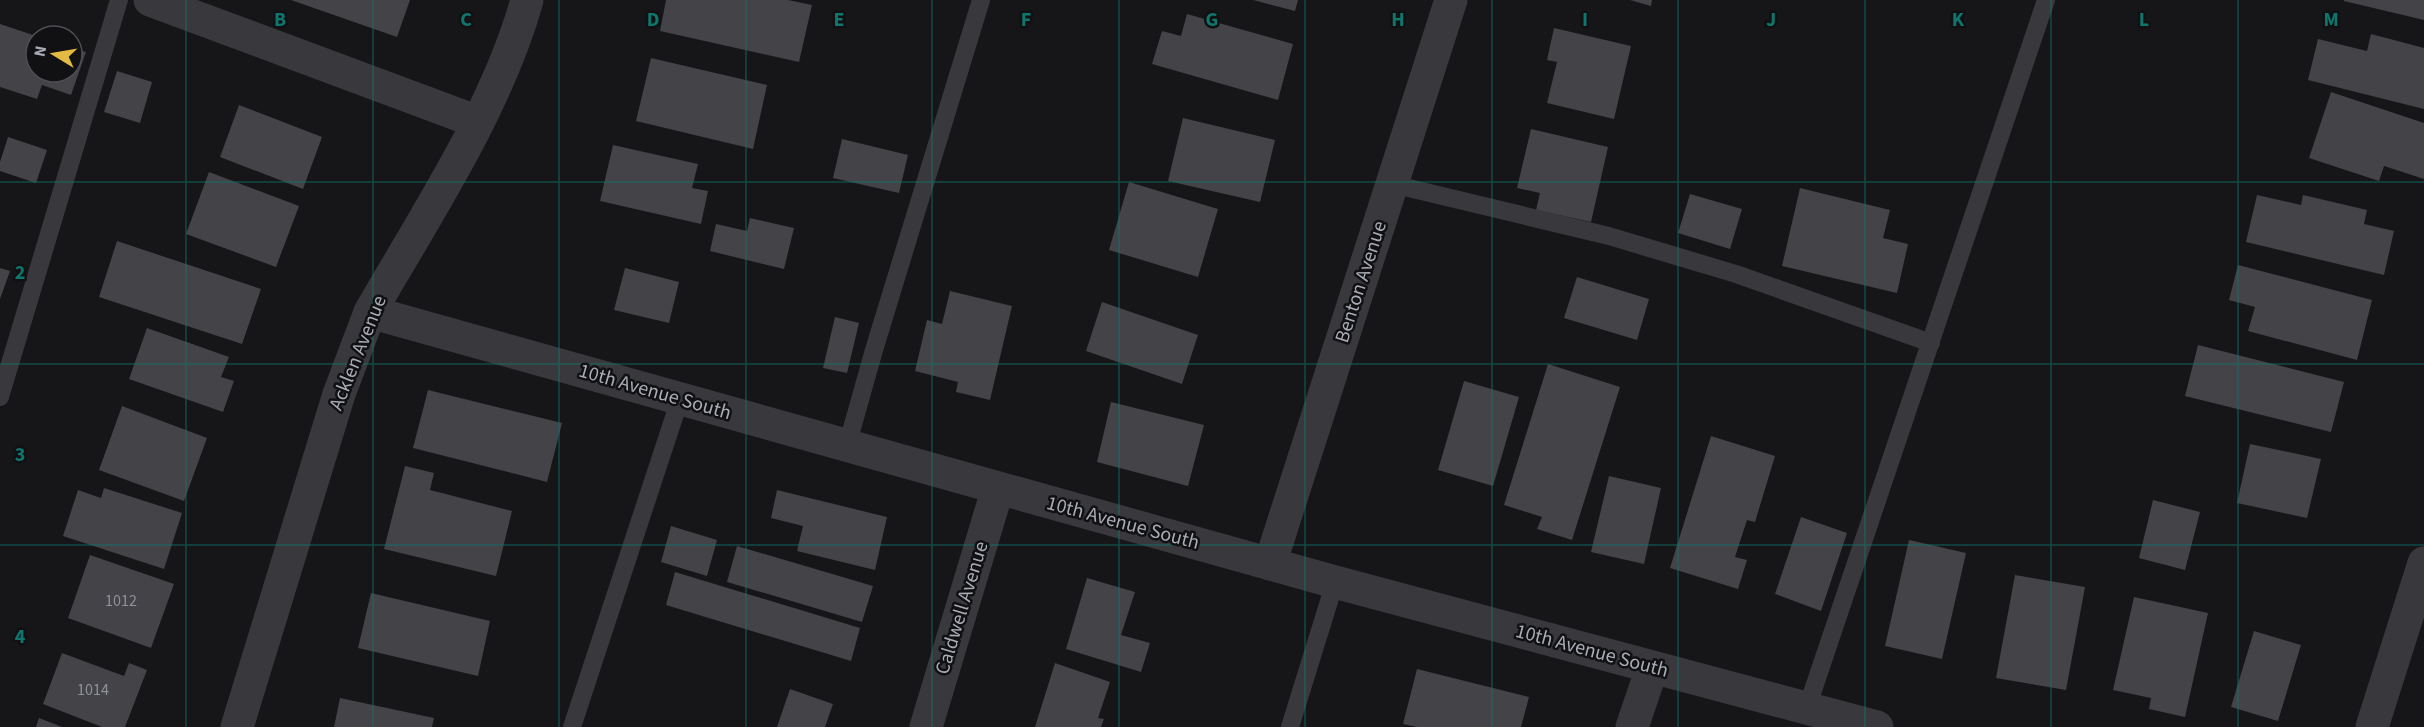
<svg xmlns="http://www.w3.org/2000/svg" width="2424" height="727" viewBox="0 0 2424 727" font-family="'Source Sans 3',sans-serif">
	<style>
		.building { fill: #434348 }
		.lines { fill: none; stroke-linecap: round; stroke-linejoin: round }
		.service { stroke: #38383d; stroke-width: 18 }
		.minor { stroke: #38383d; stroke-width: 33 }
		.tertiary { stroke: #38383d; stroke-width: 33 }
		.grid { fill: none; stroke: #0f766e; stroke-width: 1.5; stroke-opacity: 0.55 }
		.labels { text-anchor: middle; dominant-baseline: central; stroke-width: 5; stroke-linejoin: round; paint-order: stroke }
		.number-label { font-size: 16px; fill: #90929b }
		.street-label { font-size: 20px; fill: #a9acb7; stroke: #111113 }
		.grid-label { font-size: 20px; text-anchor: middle; font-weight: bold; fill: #0f766e; stroke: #111113; stroke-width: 5; stroke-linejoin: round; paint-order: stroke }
	</style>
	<rect width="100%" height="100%" fill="#161618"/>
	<g class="building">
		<path d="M 291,0 L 410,0 L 397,37 Z"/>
		<path d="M 666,0 L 788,0 L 812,5 L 799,62 L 660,31 Z"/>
		<path d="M 1253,0 L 1298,0 L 1295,11 Z"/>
		<path d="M 1630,0 L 1652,0 L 1651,6 Z"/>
		<path d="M 2344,0 L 2424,0 L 2424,20 L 2344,1 Z"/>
		<path d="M 1187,14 L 1293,44 L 1278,100 L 1152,64 L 1162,31 L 1181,36 Z"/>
		<path d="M 0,24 L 36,36 L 36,72 L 72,72 L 72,48 L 86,52 L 71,95 L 42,85 L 37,99 L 0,87 Z"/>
		<path d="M 1554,28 L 1631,46 L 1614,119 L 1547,103 L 1557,62 L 1547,60 Z"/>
		<path d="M 2371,34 L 2424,48 L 2424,109 L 2308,80 L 2318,39 L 2367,51 Z"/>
		<path d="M 651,58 L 767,85 L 753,149 L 636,121 Z"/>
		<path d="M 117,71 L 152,82 L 140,123 L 104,112 Z"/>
		<path d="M 2331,92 L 2424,123 L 2424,179 L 2384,166 L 2379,181 L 2309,158 Z"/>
		<path d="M 239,105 L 322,137 L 303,189 L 220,157 Z"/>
		<path d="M 1183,118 L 1275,140 L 1260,202 L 1168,181 Z"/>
		<path d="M 1531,129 L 1608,147 L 1591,222 L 1536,210 L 1540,193 L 1517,188 Z"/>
		<path d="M 8,137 L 47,150 L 36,183 L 0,171 L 0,162 Z"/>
		<path d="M 842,139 L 908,155 L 899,193 L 833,178 Z"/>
		<path d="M 613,145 L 698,164 L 692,188 L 708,191 L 701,224 L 600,201 Z"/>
		<path d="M 209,172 L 299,206 L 276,267 L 186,234 Z"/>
		<path d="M 1129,182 L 1218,209 L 1198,277 L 1109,250 Z"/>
		<path d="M 1800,188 L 1890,210 L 1883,238 L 1908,244 L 1897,293 L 1782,266 Z"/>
		<path d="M 1690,194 L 1742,209 L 1730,249 L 1678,233 Z"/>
		<path d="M 2257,195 L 2301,205 L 2303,195 L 2367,210 L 2364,224 L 2394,231 L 2384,275 L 2246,242 Z"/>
		<path d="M 750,218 L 794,228 L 784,269 L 710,251 L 716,224 L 747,231 Z"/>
		<path d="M 117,241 L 261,289 L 242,344 L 99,297 Z"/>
		<path d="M 2238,265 L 2372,300 L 2357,360 L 2248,331 L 2255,307 L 2229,300 Z"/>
		<path d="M 0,268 L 10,271 L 0,299 Z"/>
		<path d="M 625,268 L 679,282 L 669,323 L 614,310 Z"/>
		<path d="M 1577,277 L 1649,299 L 1637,340 L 1564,318 Z"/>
		<path d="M 950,291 L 1012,306 L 990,400 L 956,392 L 958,382 L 915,371 L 927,320 L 942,324 Z"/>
		<path d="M 1102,302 L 1198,335 L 1182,384 L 1086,351 Z"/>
		<path d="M 835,317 L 859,323 L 847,373 L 823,368 Z"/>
		<path d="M 147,328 L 229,357 L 221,377 L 234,381 L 223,412 L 129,379 Z"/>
		<path d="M 2198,345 L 2344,382 L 2331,432 L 2185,396 Z"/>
		<path d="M 1548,364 L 1620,387 L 1572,540 L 1537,529 L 1542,517 L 1504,505 Z"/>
		<path d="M 1464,381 L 1519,397 L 1493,486 L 1438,470 Z"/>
		<path d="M 428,390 L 562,423 L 547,482 L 413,448 Z"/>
		<path d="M 1111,402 L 1204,425 L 1188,486 L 1097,462 Z"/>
		<path d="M 122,406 L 207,438 L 184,501 L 99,470 Z"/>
		<path d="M 1711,436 L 1775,456 L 1755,522 L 1747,520 L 1735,557 L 1747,560 L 1738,589 L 1670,568 Z"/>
		<path d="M 2250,444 L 2321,459 L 2307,518 L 2237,503 Z"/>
		<path d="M 405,466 L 434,473 L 430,490 L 512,511 L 496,576 L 384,549 Z"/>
		<path d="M 1609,476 L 1661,488 L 1644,564 L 1591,552 Z"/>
		<path d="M 104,488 L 182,513 L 164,569 L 63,536 L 78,490 L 101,498 Z"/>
		<path d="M 777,490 L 887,517 L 875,570 L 797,551 L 803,526 L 771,518 Z"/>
		<path d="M 2153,500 L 2200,512 L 2185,570 L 2139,558 Z"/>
		<path d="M 1801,517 L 1847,533 L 1821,611 L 1775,594 Z"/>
		<path d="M 671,526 L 717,540 L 707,576 L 661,562 Z"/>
		<path d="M 1909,540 L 1966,553 L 1942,659 L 1885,646 Z"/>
		<path d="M 737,546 L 873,586 L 862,622 L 727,582 Z"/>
		<path d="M 90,555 L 174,584 L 151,648 L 68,618 Z"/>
		<path d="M 675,572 L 860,628 L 851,661 L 666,605 Z"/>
		<path d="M 2015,575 L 2085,587 L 2066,690 L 1996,678 Z"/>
		<path d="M 1087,578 L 1135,592 L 1121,635 L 1150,643 L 1141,672 L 1066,649 Z"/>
		<path d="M 371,593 L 490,621 L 478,676 L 358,648 Z"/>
		<path d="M 2134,597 L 2208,613 L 2185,717 L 2149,709 L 2151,698 L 2113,690 Z"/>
		<path d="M 2254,631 L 2301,645 L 2278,721 L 2231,707 Z"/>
		<path d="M 62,653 L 124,676 L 129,663 L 147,670 L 125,727 L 102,727 L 43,704 Z"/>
		<path d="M 1055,663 L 1110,682 L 1098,718 L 1104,719 L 1101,727 L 1035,727 Z"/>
		<path d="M 1417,669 L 1529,697 L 1521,727 L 1417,727 L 1403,724 Z"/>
		<path d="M 790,689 L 833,704 L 825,727 L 777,727 Z"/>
		<path d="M 340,698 L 434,718 L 432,727 L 334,727 Z"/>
		<path d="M 39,718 L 62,727 L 36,727 Z"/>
	</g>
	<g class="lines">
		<g class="service">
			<path d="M 1392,184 L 1609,236 L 1736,274 L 1931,343"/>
			<path d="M 0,397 L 119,0"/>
			<path d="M 847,446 L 874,350 L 981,0"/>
			<path d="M 1807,708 L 2046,0"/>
			<path d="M 572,727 L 680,399"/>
			<path d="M 1290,727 L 1335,582"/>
		</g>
		<g class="minor">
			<path d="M 1270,564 L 1451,0"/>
			<path d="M 237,727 L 339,394 L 370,312"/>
			<path d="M 926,727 L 998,488"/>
			<path d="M 1632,727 L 1652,668"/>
			<path d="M 2372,727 L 2424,563"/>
		</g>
		<g class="tertiary">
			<path d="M 150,0 L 478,122"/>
			<path d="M 527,0 C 497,108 426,215 370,312 L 1335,582 L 1877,727"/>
		</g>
	</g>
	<path class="grid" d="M 186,0 L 186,727M 373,0 L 373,727M 559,0 L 559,727M 746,0 L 746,727M 932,0 L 932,727M 1119,0 L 1119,727M 1305,0 L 1305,727M 1492,0 L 1492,727M 1678,0 L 1678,727M 1865,0 L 1865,727M 2051,0 L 2051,727M 2238,0 L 2238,727M 0,182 L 2424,182M 0,364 L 2424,364M 0,545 L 2424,545"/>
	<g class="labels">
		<g class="number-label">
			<text x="121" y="601">1012</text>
			<text x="93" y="690">1014</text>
		</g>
		<g class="street-label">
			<text transform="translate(1361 282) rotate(-72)">Benton Avenue</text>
			<text transform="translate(358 353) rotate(-68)">Acklen Avenue</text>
			<text transform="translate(655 392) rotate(16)">10th Avenue South</text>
			<text transform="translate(1123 523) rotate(15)">10th Avenue South</text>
			<text transform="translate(962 608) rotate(-73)">Caldwell Avenue</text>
			<text transform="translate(1592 651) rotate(15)">10th Avenue South</text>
		</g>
	</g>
	<g class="grid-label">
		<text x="280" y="26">B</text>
		<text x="466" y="26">C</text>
		<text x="653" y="26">D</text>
		<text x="839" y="26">E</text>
		<text x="1026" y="26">F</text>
		<text x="1212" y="26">G</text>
		<text x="1398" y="26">H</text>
		<text x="1585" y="26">I</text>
		<text x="1771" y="26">J</text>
		<text x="1958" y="26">K</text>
		<text x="2144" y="26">L</text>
		<text x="2331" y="26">M</text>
		<text x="20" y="279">2</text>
		<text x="20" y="461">3</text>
		<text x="20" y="643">4</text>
	</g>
	<g transform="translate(54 54) rotate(281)"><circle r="28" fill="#111113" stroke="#4e4f55" stroke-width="1.5"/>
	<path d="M0-4.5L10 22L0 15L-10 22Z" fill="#e4bb42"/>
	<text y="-9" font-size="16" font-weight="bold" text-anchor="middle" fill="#a9acb7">N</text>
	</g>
</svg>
